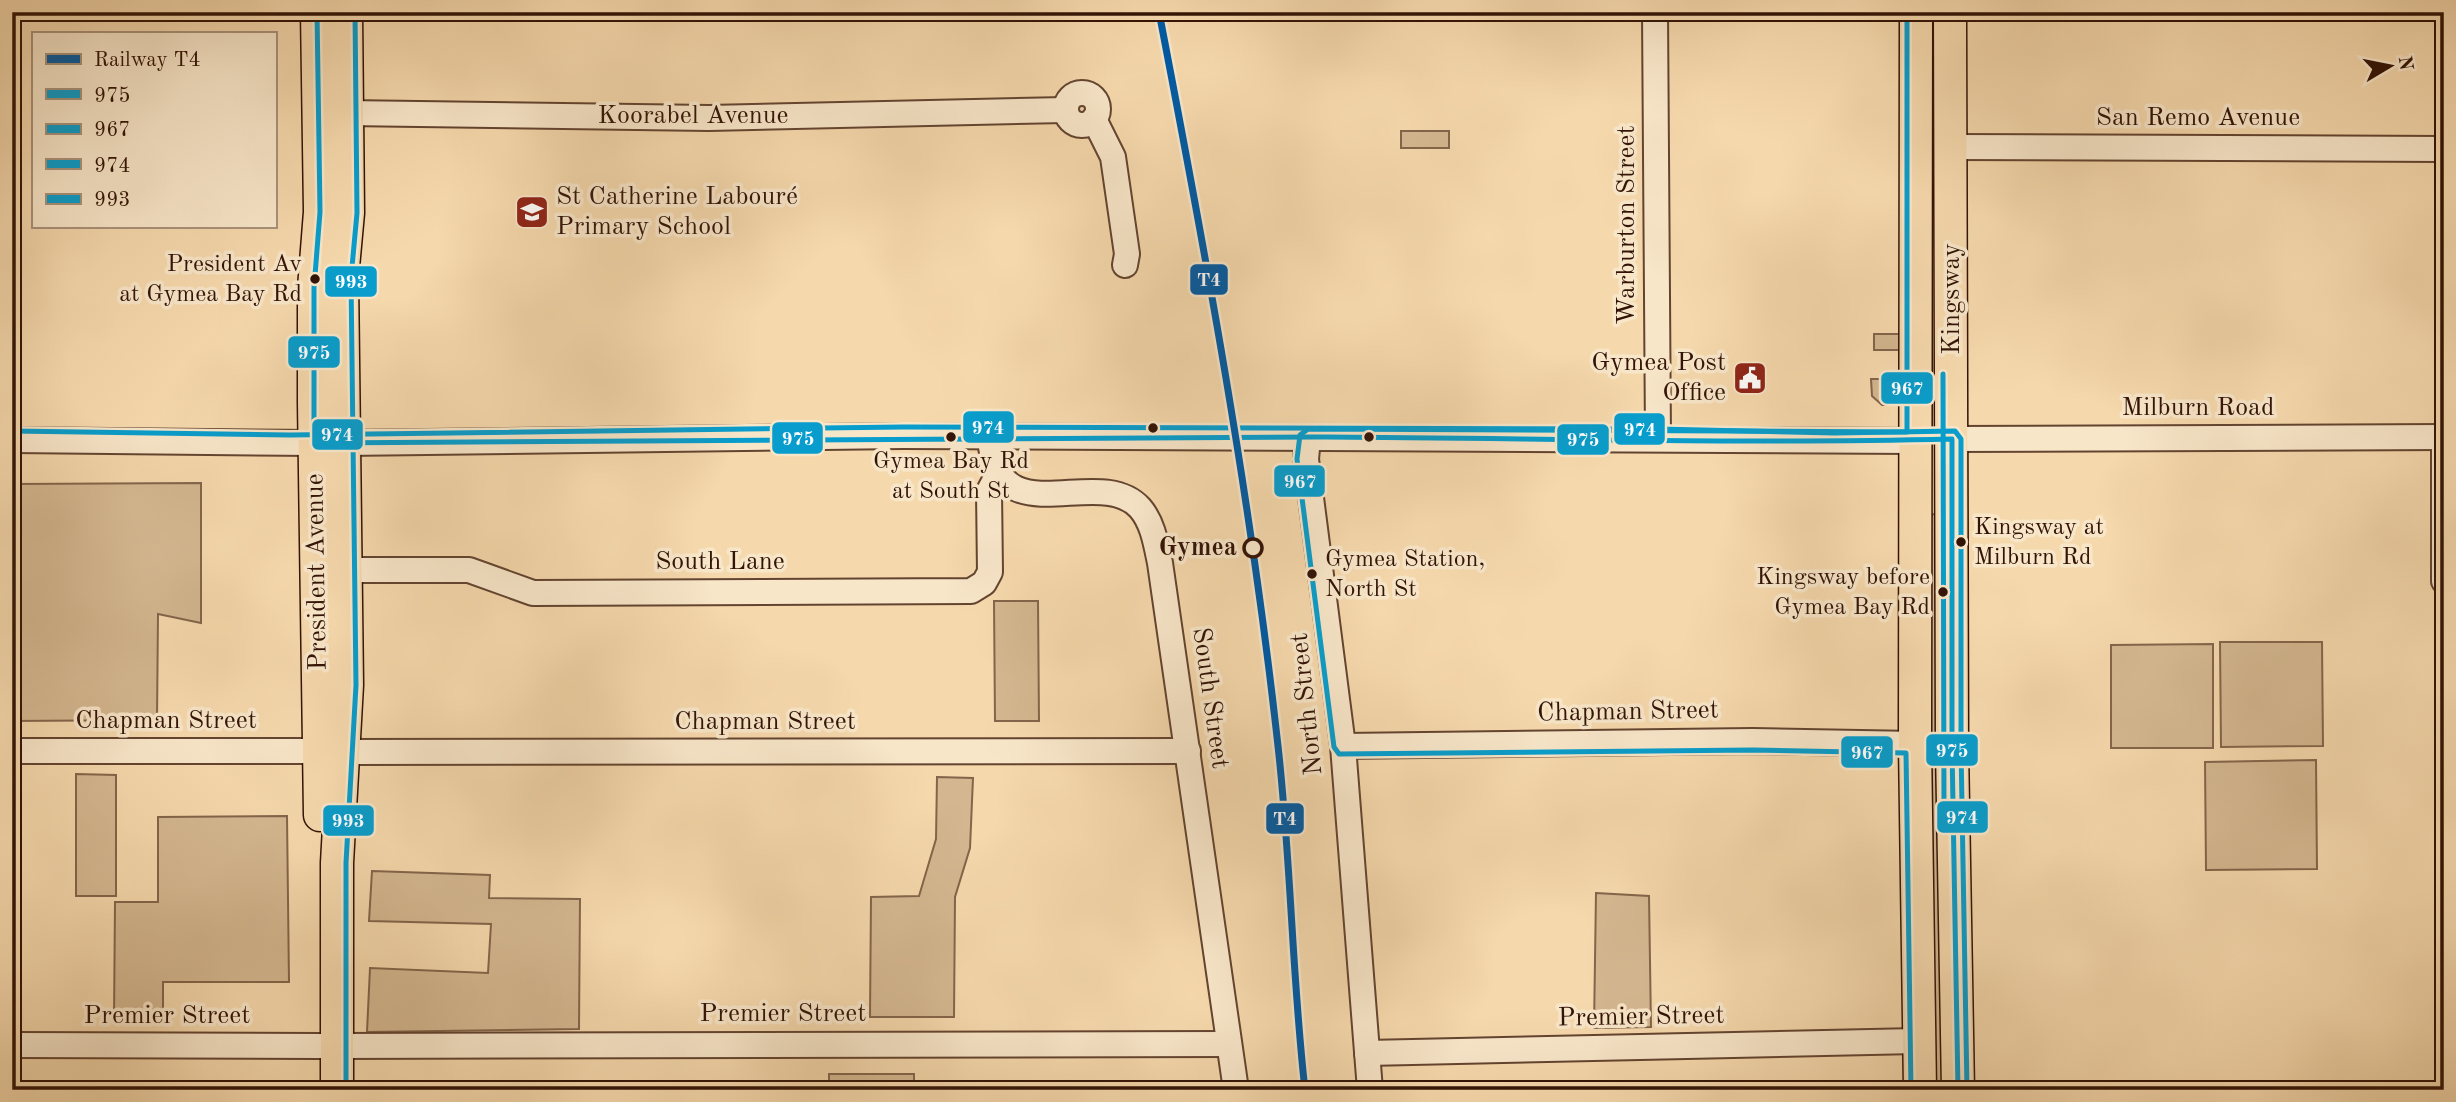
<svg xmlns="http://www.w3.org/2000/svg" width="2456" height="1102" viewBox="0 0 2456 1102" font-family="'Old Standard TT',serif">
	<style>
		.green { fill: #d4b790; stroke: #83654b; stroke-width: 2 }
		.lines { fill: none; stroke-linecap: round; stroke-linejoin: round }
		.minor-casing { stroke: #634430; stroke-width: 28 }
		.major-casing { stroke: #321306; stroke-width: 35 }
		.minor { stroke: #f8e6c9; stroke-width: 24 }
		.major { stroke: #f5d8ac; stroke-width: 32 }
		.bus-1-casing { stroke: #f8e6c9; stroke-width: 10 }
		.bus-2-casing { stroke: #f8e6c9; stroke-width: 10 }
		.bus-3-casing { stroke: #f8e6c9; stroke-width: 10 }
		.bus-4-casing { stroke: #f8e6c9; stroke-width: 10 }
		.bus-1 { stroke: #089dcc; stroke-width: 5 }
		.bus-2 { stroke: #089dcc; stroke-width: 5 }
		.bus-3 { stroke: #089dcc; stroke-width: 5 }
		.bus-4 { stroke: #089dcc; stroke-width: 5 }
		.rail-1-casing { stroke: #f8e6c9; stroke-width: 12 }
		.rail-1 { stroke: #005aa3; stroke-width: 7 }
		.bus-dot { fill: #321306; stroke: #f8e6c9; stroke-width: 2.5 }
		.stop-dot { fill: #f8e6c9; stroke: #321306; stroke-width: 3.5 }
		.labels { text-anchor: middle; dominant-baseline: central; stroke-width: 7; stroke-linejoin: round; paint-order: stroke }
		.bus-label { font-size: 24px; fill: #321306; stroke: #f8e6c9; text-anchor: end }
		.street-label { font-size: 26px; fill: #321306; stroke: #f8e6c9 }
		.poi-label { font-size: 26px; fill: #321306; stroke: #f8e6c9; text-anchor: start }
		.stop-label { font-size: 26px; font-weight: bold; fill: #321306; stroke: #f8e6c9; text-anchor: end }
		.line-badge { stroke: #f8e6c9; stroke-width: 2.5 }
		.badge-label { font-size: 19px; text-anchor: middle; font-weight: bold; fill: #fff }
	</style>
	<rect width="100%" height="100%" fill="#f5d8ac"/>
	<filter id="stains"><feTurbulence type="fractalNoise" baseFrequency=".00286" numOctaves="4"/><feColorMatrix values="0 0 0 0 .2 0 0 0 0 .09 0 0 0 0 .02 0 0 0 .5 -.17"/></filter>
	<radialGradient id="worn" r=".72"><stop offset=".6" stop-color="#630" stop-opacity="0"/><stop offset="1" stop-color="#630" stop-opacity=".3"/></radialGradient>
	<g class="green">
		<rect x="1401" y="131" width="48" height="17"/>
		<rect x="1874" y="334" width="26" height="16"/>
		<path d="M 1871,379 L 1903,379 L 1903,405 L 1882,405 L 1872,396 Z"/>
		<path d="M 201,483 L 201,623 L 158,614 L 157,720 L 12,721 L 12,484 Z"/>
		<path d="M 1939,513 L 1944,1090 L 1933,1090 L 1930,515 Z"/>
		<path d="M 994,601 L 1038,601 L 1039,721 L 995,721 Z"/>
		<path d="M 2220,642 L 2322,642 L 2323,746 L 2221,747 Z"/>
		<path d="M 2213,644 L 2213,748 L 2111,748 L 2111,645 Z"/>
		<path d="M 2316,760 L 2317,869 L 2206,870 L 2205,762 Z"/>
		<path d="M 76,774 L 116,775 L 116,896 L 76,896 Z"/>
		<path d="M 937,777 L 973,778 L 970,848 L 955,897 L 954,1017 L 870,1017 L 871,897 L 919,896 L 936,839 Z"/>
		<path d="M 287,816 L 289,982 L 163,982 L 163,1021 L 114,1021 L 115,902 L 158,902 L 158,817 Z"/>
		<path d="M 372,871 L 490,875 L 489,898 L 580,899 L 579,1029 L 367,1032 L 370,968 L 488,973 L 491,924 L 369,921 Z"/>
		<path d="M 1596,893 L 1649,896 L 1651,1027 L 1594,1028 Z"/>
		<rect x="829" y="1074" width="85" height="16"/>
	</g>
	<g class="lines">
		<g class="minor-casing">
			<g id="minor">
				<path d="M 1655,12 L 1658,438"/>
				<circle cx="1082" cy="109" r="16"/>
				<path d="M 346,113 L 709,118 L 1066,110"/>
				<path d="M 1094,119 L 1113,157 L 1127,254 L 1125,265"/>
				<path d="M 1952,147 L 2444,149"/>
				<path d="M 990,436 C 995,540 1098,462 1140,508 C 1153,523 1156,544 1160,563 L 1236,1090"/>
				<path d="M 1308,438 L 1306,459 L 1343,746 L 1370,1090"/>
				<path d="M 1952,439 L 2444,437"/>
				<path d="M 12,440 L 314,443"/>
				<path d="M 344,443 L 903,436 L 1916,441"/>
				<path d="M 2444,447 L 2444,581"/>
				<path d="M 345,570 L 469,570 L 533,593 L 971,591 L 984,583 L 990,572 L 989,491 L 998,474"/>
				<path d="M 1343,746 L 1753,741 L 1915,744"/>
				<path d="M 12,751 L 319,751"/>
				<path d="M 343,752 L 1188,751"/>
				<path d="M 12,1045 L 322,1046"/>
				<path d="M 337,1046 L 1229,1044"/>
				<path d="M 1367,1053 L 1917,1041"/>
			</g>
		</g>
		<g class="major-casing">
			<g id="major">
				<path d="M 317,12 L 320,212 L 314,288 L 314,403 L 320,815"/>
				<path d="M 1916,12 L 1915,744 L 1920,1090"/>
				<path d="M 1950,12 L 1952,748 L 1958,1090"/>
				<path d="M 337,1090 L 337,863 L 347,685 L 342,278 L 348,213 L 346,12"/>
			</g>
		</g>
		<use href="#minor" class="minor"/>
		<use href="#major" class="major"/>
		<g class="bus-1-casing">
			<path id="bus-1" d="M 317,12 L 320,212 L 314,288 L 314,443 C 652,439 989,436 1326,437 C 1535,438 1744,444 1952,439 L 1952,748 L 1958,1090"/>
		</g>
		<g class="bus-2-casing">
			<g id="bus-2">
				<path d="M 1907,12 L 1907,432 L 1308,429 L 1300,435 L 1297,459 L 1334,747 L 1339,754 L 1753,750 L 1906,753 L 1911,1090"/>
				<path d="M 1943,374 L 1944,812"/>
			</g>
		</g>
		<g class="bus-3-casing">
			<path id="bus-3" d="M 12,431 L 290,435 L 903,427 L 1658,429 L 1835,433 L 1955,431 L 1961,439 L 1961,748 L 1967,1090"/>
		</g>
		<g class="bus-4-casing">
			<path id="bus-4" d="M 346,1090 L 346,863 L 356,685 L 351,278 L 357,213 L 355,12"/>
		</g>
		<use href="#bus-1" class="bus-1"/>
		<use href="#bus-2" class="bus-2"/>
		<use href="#bus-3" class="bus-3"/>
		<use href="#bus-4" class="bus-4"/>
		<g class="rail-1-casing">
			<path id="rail-1" d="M 1159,12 C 1206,256 1251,500 1278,746 C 1291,861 1292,976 1305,1090"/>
		</g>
		<use href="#rail-1" class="rail-1"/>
	</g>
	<defs>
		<g id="school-square" transform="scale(1.75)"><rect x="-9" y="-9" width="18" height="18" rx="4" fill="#8f2418" stroke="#f8e6c9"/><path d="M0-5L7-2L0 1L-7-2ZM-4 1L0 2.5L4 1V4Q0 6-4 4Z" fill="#fff"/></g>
		<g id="civic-square" transform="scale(1.75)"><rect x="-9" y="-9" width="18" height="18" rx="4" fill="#8f2418" stroke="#f8e6c9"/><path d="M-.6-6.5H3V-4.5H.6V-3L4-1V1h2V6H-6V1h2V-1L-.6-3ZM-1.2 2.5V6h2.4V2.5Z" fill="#fff"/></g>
	</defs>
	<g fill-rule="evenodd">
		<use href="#school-square" x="532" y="212"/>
		<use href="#civic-square" x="1750" y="378"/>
	</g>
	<g class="bus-dot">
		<circle cx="315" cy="279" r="6"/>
		<circle cx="1153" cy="428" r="6"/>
		<circle cx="951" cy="437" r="6"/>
		<circle cx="1369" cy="437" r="6"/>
		<circle cx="1961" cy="542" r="6"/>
		<circle cx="1312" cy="574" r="6"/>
		<circle cx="1943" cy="592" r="6"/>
	</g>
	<circle class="stop-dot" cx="1253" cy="548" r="9"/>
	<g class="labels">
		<g class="bus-label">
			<text x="302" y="265">President Av<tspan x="302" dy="30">at Gymea Bay Rd</tspan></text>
			<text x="951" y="462" text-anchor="middle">Gymea Bay Rd<tspan x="951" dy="30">at South St</tspan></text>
			<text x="1974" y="528" text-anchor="start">Kingsway at<tspan x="1974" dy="30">Milburn Rd</tspan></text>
			<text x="1325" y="560" text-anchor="start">Gymea Station,<tspan x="1325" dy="30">North St</tspan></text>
			<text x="1930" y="578">Kingsway before<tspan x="1930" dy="30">Gymea Bay Rd</tspan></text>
		</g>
		<g class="street-label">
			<text x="693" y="116">Koorabel Avenue</text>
			<text x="2198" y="118">San Remo Avenue</text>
			<text transform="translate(1627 225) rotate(-90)">Warburton Street</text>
			<text transform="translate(1952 299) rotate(-90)">Kingsway</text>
			<text x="2198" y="408">Milburn Road</text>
			<text x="720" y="562">South Lane</text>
			<text transform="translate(317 572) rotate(-91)">President Avenue</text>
			<text transform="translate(1210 698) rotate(82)">South Street</text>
			<text transform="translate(1307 704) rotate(-96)">North Street</text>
			<text transform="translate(1628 712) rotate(-1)">Chapman Street</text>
			<text x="166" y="721">Chapman Street</text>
			<text x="765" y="722">Chapman Street</text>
			<text x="783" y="1014">Premier Street</text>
			<text x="167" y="1016">Premier Street</text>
			<text transform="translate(1641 1017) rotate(-1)">Premier Street</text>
		</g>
		<g class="poi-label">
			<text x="556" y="197">St Catherine Labouré<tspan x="556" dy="30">Primary School</tspan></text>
			<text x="1726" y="363" text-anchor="end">Gymea Post<tspan x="1726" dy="30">Office</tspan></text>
		</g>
		<g class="stop-label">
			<text x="1237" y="548">Gymea</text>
		</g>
	</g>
	<g class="line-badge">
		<rect x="1189" y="263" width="40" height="33" rx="7" fill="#005aa3"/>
		<rect x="324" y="265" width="54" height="33" rx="7" fill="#089dcc"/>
		<rect x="287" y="335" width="54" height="34" rx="7" fill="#089dcc"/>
		<rect x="1880" y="371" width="54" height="34" rx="7" fill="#089dcc"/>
		<rect x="962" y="410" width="53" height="34" rx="7" fill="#089dcc"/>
		<rect x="1613" y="412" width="53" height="34" rx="7" fill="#089dcc"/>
		<rect x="311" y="418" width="53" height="33" rx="7" fill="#089dcc"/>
		<rect x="771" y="421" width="53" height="34" rx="7" fill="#089dcc"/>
		<rect x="1556" y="423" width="54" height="33" rx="7" fill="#089dcc"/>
		<rect x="1273" y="464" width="53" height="34" rx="7" fill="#089dcc"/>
		<rect x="1925" y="733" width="54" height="34" rx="7" fill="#089dcc"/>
		<rect x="1840" y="735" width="54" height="34" rx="7" fill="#089dcc"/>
		<rect x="1936" y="800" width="53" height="34" rx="7" fill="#089dcc"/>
		<rect x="1265" y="802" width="40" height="33" rx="7" fill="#005aa3"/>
		<rect x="322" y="804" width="53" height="33" rx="7" fill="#089dcc"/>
	</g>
	<g class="badge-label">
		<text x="1209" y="286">T4</text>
		<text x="351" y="288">993</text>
		<text x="314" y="359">975</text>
		<text x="1907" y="395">967</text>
		<text x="988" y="434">974</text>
		<text x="1640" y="436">974</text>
		<text x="337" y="441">974</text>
		<text x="798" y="445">975</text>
		<text x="1583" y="446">975</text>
		<text x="1300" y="488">967</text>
		<text x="1952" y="757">975</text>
		<text x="1867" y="759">967</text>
		<text x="1962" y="824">974</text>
		<text x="1285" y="825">T4</text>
		<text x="348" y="827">993</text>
	</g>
	<rect width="2456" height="1102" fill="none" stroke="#f5d8ac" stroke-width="42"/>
	<rect x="14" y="14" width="2428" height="1074" fill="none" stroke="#321306" stroke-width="3.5"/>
	<rect x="21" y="21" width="2414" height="1060" fill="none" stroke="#321306" stroke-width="2"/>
	<rect x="32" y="32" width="245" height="196" fill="#f8e6c9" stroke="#a9927b" stroke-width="2"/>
	<rect x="46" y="54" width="35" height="10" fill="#005aa3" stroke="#a9927b" stroke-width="2"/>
	<text x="94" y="66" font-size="21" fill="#321306">Railway T4</text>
	<rect x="46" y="89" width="35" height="10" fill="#089dcc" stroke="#a9927b" stroke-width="2"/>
	<text x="94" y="102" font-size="21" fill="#321306">975</text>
	<rect x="46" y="124" width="35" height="10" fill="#089dcc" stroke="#a9927b" stroke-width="2"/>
	<text x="94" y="136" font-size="21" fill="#321306">967</text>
	<rect x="46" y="159" width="35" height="10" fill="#089dcc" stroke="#a9927b" stroke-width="2"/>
	<text x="94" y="172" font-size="21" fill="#321306">974</text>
	<rect x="46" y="194" width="35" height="10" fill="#089dcc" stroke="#a9927b" stroke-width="2"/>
	<text x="94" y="206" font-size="21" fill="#321306">993</text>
	<g transform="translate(2390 66) rotate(80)" stroke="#f8e6c9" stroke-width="5" paint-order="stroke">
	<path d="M0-5L12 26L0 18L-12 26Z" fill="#321306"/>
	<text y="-10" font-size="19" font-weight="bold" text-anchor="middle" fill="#321306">N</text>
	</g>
	<rect width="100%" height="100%" filter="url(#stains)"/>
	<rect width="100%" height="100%" fill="url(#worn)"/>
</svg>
